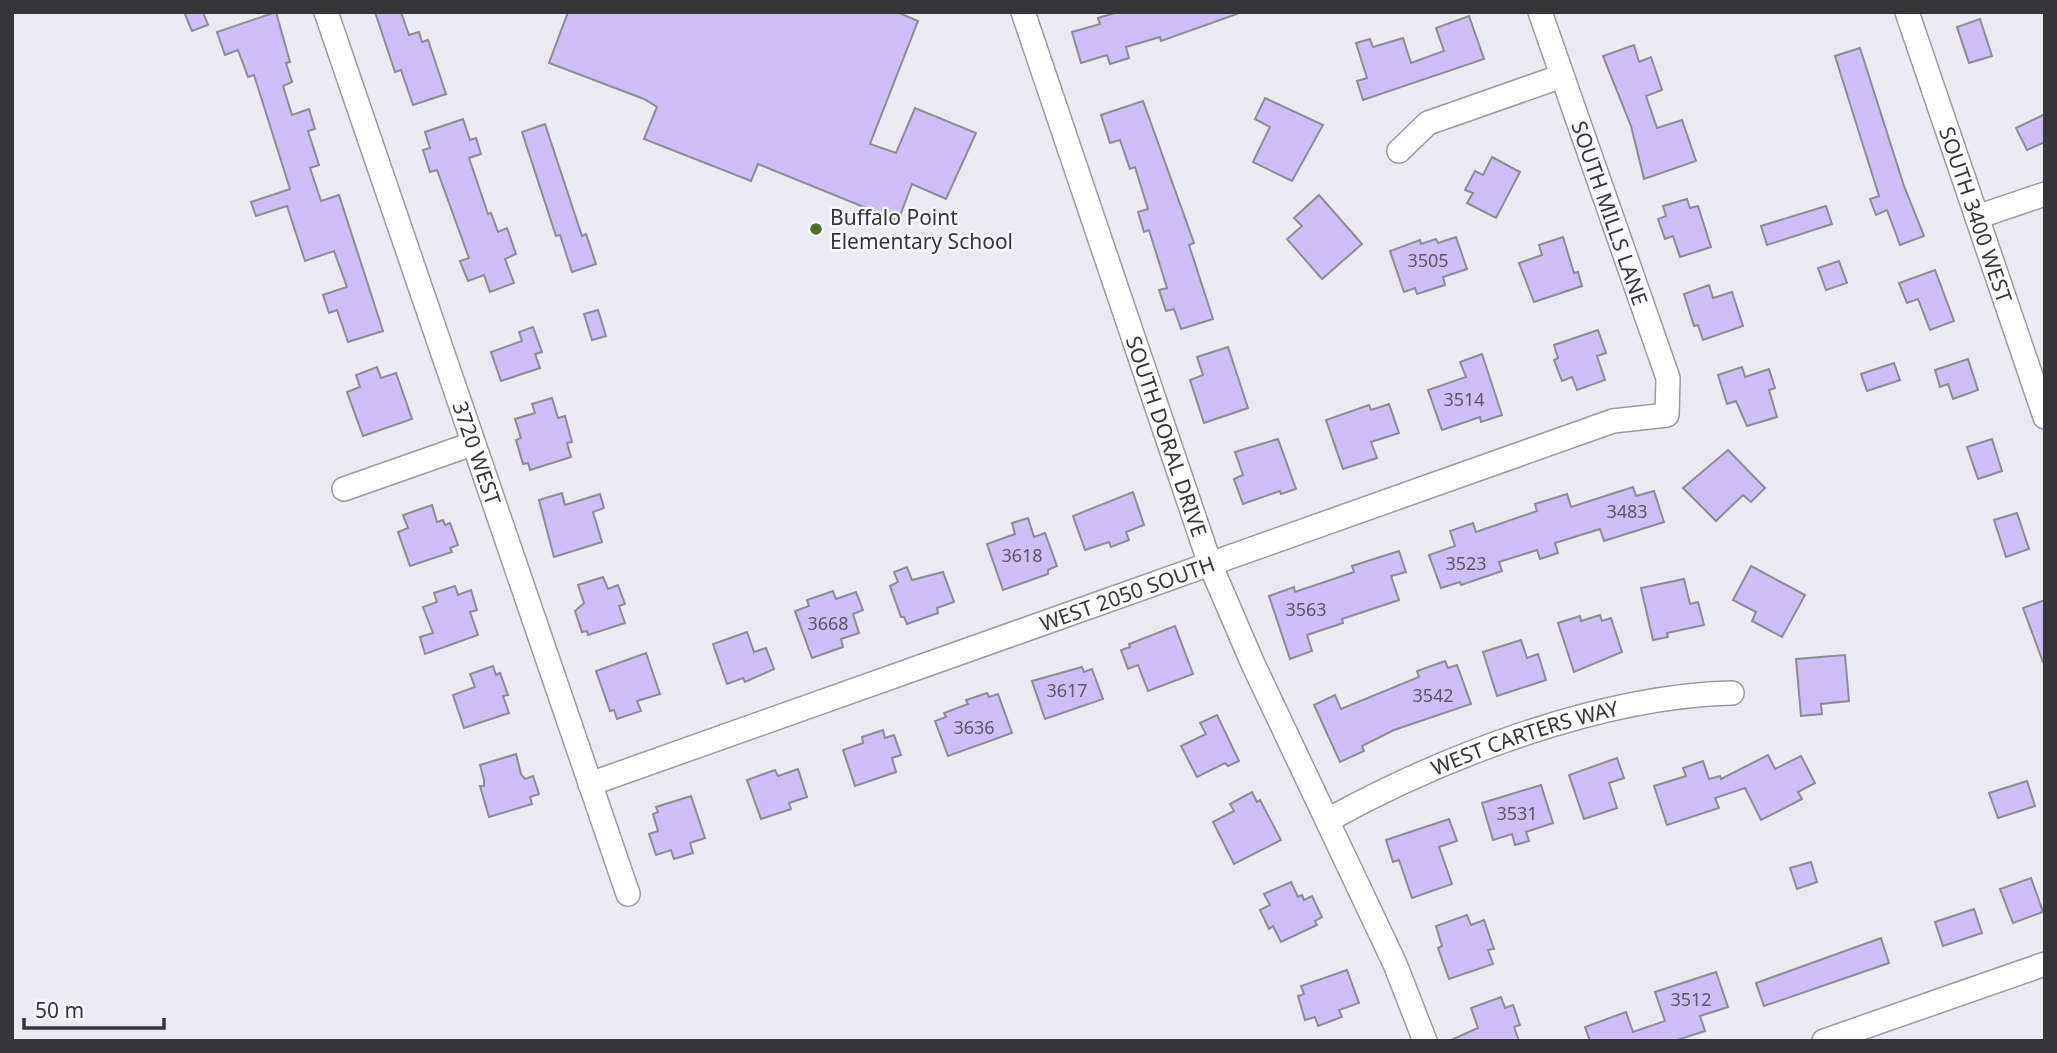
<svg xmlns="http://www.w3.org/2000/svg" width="2057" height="1053" viewBox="0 0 2057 1053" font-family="'Noto Sans',sans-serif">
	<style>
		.building { fill: #cebef7; stroke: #8d8b93; stroke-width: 2 }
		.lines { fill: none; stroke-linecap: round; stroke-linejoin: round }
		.minor-casing { stroke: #9c9aa1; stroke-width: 26 }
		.minor { stroke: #fff; stroke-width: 23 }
		.poi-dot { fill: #4c7029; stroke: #f8f6ff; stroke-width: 2.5 }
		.labels { text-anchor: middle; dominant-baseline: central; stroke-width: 5; stroke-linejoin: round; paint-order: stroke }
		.number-label { font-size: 18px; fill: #5c5768 }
		.street-label { font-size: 21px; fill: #363538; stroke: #f8f6ff }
		.poi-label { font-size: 21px; fill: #363538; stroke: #f8f6ff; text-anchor: start }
	</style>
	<rect width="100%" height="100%" fill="#ebe9f1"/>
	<g class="building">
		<path d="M 184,12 L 203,12 L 208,25 L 192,31 Z"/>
		<path d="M 276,12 L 290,62 L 286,63 L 292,82 L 283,86 L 292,115 L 309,109 L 315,129 L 308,131 L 319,165 L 310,168 L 321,201 L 339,195 L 383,331 L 348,342 L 337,310 L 329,313 L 323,295 L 347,287 L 334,251 L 305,261 L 287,206 L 256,216 L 251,202 L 290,189 L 254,75 L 248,77 L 238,50 L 225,55 L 217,32 Z"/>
		<path d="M 375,12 L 401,12 L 409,35 L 419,32 L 422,42 L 428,40 L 446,94 L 413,105 L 401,70 L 395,72 Z"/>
		<path d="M 568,12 L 897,12 L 918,21 L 870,144 L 896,153 L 915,108 L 976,133 L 946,199 L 912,184 L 898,221 L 758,164 L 751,181 L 644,139 L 657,107 L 644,99 L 549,63 Z"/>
		<path d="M 1118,12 L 1236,12 L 1237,14 L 1161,41 L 1160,37 L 1126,47 L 1129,58 L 1110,64 L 1107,55 L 1081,63 L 1072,32 L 1100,24 L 1098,18 Z"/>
		<path d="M 1469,16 L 1484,59 L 1363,100 L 1357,81 L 1367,78 L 1356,43 L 1370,39 L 1373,47 L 1403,38 L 1411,63 L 1444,51 L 1436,28 Z"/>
		<path d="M 1980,19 L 1992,56 L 1969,63 L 1957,27 Z"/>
		<path d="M 1634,45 L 1639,62 L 1651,57 L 1662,90 L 1646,96 L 1657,128 L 1682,120 L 1696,161 L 1644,179 L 1631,126 L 1603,56 Z"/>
		<path d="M 1860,48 L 1904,186 L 1924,236 L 1900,245 L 1887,210 L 1876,215 L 1870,199 L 1879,196 L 1835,56 Z"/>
		<path d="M 1265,98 L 1323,125 L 1292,181 L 1253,162 L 1270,127 L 1255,119 Z"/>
		<path d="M 1143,101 L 1194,243 L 1189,245 L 1213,319 L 1181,329 L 1174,309 L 1166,311 L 1159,290 L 1167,288 L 1149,230 L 1144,232 L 1138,212 L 1148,209 L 1135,167 L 1130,169 L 1120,140 L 1110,143 L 1101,115 Z"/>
		<path d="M 2045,114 L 2045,142 L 2027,150 L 2016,128 Z"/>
		<path d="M 463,119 L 470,140 L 476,138 L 481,154 L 469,158 L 488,214 L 491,213 L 498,232 L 507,228 L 516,254 L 505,259 L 514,283 L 490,292 L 484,275 L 468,281 L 460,261 L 469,258 L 437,170 L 430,172 L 423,150 L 430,148 L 425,132 Z"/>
		<path d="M 545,124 L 582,236 L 586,234 L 596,264 L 572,272 L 560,235 L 556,236 L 522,132 Z"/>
		<path d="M 1492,157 L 1520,172 L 1496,218 L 1467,203 L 1473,193 L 1465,190 L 1475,171 L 1483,175 Z"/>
		<path d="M 1319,195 L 1362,244 L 1322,279 L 1287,239 L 1302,226 L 1294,218 Z"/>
		<path d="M 1687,199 L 1690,208 L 1698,206 L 1711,247 L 1680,257 L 1673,236 L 1665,239 L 1658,219 L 1666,216 L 1663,206 Z"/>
		<path d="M 1826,206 L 1832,224 L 1767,245 L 1761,226 Z"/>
		<path d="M 1456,237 L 1467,269 L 1443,277 L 1445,285 L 1417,294 L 1415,288 L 1404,292 L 1390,251 L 1420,240 L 1421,244 L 1436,239 L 1438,243 Z"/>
		<path d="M 1563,237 L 1574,273 L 1578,272 L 1582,286 L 1534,302 L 1519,263 L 1542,255 L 1539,245 Z"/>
		<path d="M 1839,261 L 1847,283 L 1826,290 L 1818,268 Z"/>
		<path d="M 1935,270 L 1954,321 L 1930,330 L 1918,299 L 1907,303 L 1899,283 Z"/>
		<path d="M 1709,285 L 1713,298 L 1732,292 L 1743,326 L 1703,340 L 1698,325 L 1694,326 L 1684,294 Z"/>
		<path d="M 598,310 L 606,336 L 592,340 L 584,314 Z"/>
		<path d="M 533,327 L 542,352 L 535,354 L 540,368 L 501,381 L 491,352 L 522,341 L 519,332 Z"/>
		<path d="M 1598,330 L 1606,353 L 1597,356 L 1605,380 L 1577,390 L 1572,377 L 1562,381 L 1554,360 L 1558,358 L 1554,345 Z"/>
		<path d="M 1228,347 L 1248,408 L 1204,423 L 1190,380 L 1203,375 L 1197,357 Z"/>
		<path d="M 1482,354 L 1502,415 L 1481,422 L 1480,417 L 1442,430 L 1428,390 L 1466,377 L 1460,362 Z"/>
		<path d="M 1968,359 L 1978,390 L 1953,399 L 1948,384 L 1940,387 L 1935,370 Z"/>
		<path d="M 1894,363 L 1900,380 L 1867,391 L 1861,374 Z"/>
		<path d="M 377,367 L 381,378 L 396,373 L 412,419 L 363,436 L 347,392 L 360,387 L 356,375 Z"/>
		<path d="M 1742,367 L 1745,377 L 1769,369 L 1775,388 L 1769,390 L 1777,417 L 1747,426 L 1736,401 L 1727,404 L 1718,375 Z"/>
		<path d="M 552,398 L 558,418 L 565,416 L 572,442 L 567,443 L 571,457 L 530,470 L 528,463 L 523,464 L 516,440 L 521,438 L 515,419 L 535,413 L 532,404 Z"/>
		<path d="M 1389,404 L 1399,433 L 1371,442 L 1377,458 L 1343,469 L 1326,420 L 1369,405 L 1371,410 Z"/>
		<path d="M 1278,439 L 1296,489 L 1281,494 L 1280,491 L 1243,504 L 1234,479 L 1243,475 L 1235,452 Z"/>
		<path d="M 1992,439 L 2002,471 L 1978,479 L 1967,447 Z"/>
		<path d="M 1728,450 L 1765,488 L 1751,502 L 1743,495 L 1716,521 L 1683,488 Z"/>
		<path d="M 1633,487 L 1636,496 L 1654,491 L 1664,522 L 1604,541 L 1600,529 L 1555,543 L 1558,553 L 1540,559 L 1537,550 L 1499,562 L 1502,571 L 1461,585 L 1460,582 L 1441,588 L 1429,555 L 1455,546 L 1450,531 L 1473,523 L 1476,532 L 1537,511 L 1535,504 L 1567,494 L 1571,507 Z"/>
		<path d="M 1133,492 L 1144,525 L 1126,532 L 1129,540 L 1111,547 L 1109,542 L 1085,550 L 1073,516 Z"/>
		<path d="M 562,493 L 565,505 L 600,494 L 604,508 L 593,512 L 602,542 L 554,557 L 539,500 Z"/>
		<path d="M 432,505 L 437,522 L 443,520 L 445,525 L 450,523 L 458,545 L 450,548 L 452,552 L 410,566 L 398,532 L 408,528 L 403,515 Z"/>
		<path d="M 2017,513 L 2029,549 L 2006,557 L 1994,520 Z"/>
		<path d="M 1028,518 L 1034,537 L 1045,533 L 1057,566 L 1048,570 L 1048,574 L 1003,590 L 987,544 L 1015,534 L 1012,523 Z"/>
		<path d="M 1399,551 L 1406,572 L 1391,576 L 1399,600 L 1342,619 L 1343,623 L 1307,635 L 1312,651 L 1290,659 L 1269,596 L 1294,587 L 1295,592 L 1354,572 L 1352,566 Z"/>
		<path d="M 1751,566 L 1805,595 L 1782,637 L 1752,621 L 1756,612 L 1733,600 Z"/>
		<path d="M 907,567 L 912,580 L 943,572 L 954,602 L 937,608 L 938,613 L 907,624 L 904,617 L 901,617 L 890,586 L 898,582 L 894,572 Z"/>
		<path d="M 603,577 L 608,589 L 618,585 L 625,604 L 619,606 L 625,623 L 588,635 L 587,631 L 582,632 L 575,611 L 584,603 L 578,585 Z"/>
		<path d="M 1684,579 L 1690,604 L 1698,602 L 1704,625 L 1667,633 L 1668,637 L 1653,640 L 1641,588 Z"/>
		<path d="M 455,586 L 458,595 L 471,590 L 477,610 L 470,612 L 478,635 L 425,654 L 420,637 L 433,633 L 423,607 L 437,602 L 434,593 Z"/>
		<path d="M 833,591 L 836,599 L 856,592 L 863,610 L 853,614 L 859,633 L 841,639 L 843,647 L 812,658 L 795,611 L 809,606 L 807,600 Z"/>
		<path d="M 2045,600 L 2045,662 L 2043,662 L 2023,608 Z"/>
		<path d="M 1600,615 L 1602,621 L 1611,618 L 1622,652 L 1574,672 L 1558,623 L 1580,616 L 1581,621 Z"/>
		<path d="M 1175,626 L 1193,674 L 1148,691 L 1138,665 L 1128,669 L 1121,650 L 1130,647 L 1129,644 Z"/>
		<path d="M 747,632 L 754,652 L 766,648 L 774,669 L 745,682 L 743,678 L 727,684 L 713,644 Z"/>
		<path d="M 1521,640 L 1527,658 L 1538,654 L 1546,680 L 1497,696 L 1483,652 Z"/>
		<path d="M 646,653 L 660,694 L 637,701 L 641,711 L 617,719 L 614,710 L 610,711 L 596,671 Z"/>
		<path d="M 1845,655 L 1849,701 L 1821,704 L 1822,714 L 1801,716 L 1796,659 Z"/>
		<path d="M 1445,661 L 1448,668 L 1457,665 L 1471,704 L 1394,730 L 1362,746 L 1364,751 L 1340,762 L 1314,705 L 1335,695 L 1341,709 L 1419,677 L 1417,671 Z"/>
		<path d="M 493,666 L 496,675 L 500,673 L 508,695 L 503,696 L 509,713 L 464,728 L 453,695 L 475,687 L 470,674 Z"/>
		<path d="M 1082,667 L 1084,672 L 1092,669 L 1103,699 L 1045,719 L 1032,681 Z"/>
		<path d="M 987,693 L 989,697 L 998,694 L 1012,733 L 948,756 L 935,721 L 946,717 L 944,713 L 968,704 L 966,700 Z"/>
		<path d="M 1217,715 L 1239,761 L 1228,766 L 1225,763 L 1197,777 L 1181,746 L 1206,734 L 1200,723 Z"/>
		<path d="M 883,730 L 885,738 L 894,735 L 901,755 L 892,758 L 896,772 L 855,786 L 843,750 L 863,743 L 862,737 Z"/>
		<path d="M 516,754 L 521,774 L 525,779 L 533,776 L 539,794 L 530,797 L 532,804 L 489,817 L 480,786 L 484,786 L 484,780 L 480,765 Z"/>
		<path d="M 1768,755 L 1775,769 L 1801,756 L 1815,783 L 1798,792 L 1802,799 L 1761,820 L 1745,788 L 1715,798 L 1719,808 L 1667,825 L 1654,786 L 1686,776 L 1683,768 L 1703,761 L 1709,779 L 1720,776 L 1721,779 Z"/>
		<path d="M 1617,758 L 1624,778 L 1609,783 L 1617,808 L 1584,819 L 1569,775 Z"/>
		<path d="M 798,769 L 807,797 L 789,803 L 791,809 L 761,819 L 747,780 L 775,770 L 778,776 Z"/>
		<path d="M 2027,781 L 2035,806 L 1998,818 L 1989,793 Z"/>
		<path d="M 1541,785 L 1553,823 L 1526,832 L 1529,841 L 1515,845 L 1512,834 L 1493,840 L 1482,803 Z"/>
		<path d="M 1252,792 L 1257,802 L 1260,800 L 1281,840 L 1234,864 L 1213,822 L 1234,811 L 1230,804 Z"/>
		<path d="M 691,796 L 705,838 L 690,843 L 693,853 L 674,859 L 671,850 L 656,855 L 649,834 L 658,831 L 653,814 L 658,812 L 656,807 Z"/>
		<path d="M 1449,819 L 1457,841 L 1439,847 L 1452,884 L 1412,898 L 1399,860 L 1393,862 L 1386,840 Z"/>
		<path d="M 1811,862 L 1817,882 L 1797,889 L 1790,868 Z"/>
		<path d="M 2031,878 L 2043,912 L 2013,923 L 2000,889 Z"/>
		<path d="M 1291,882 L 1298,897 L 1302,895 L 1304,900 L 1312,896 L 1322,917 L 1315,921 L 1317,925 L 1281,942 L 1273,926 L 1269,929 L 1260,910 L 1270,905 L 1264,894 Z"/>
		<path d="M 1974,909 L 1982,933 L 1943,946 L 1935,922 Z"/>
		<path d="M 1467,915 L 1471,925 L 1484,920 L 1494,949 L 1488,950 L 1493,964 L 1449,979 L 1438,948 L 1442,946 L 1436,926 Z"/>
		<path d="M 1881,938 L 1889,963 L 1764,1006 L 1756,983 Z"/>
		<path d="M 1347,970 L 1359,1003 L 1339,1010 L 1342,1017 L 1318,1026 L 1315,1017 L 1305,1020 L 1298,996 L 1304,994 L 1301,986 Z"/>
		<path d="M 1716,972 L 1728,1007 L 1700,1016 L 1705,1031 L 1674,1041 L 1590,1041 L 1585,1027 L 1626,1012 L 1633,1032 L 1665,1021 L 1655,992 Z"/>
		<path d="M 1501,997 L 1505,1008 L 1513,1005 L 1520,1025 L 1514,1027 L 1519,1041 L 1449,1041 L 1478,1028 L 1471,1008 Z"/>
	</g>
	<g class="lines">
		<g class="minor-casing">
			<g id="minor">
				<path id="s1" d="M 326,12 L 628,894"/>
				<path id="s2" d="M 1023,12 L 1210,564 L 1253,664 L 1395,964 L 1425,1041"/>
				<path id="s3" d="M 1907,12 L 2045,417"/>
				<path d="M 1399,151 L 1428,123 L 1562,76"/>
				<path d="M 1977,217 L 2045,194"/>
				<path d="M 344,489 L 472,444"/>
				<path id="s4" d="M 590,784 L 1613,421 L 1667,415 L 1668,378 L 1540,12"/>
				<path id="s5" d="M 1328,820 C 1442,757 1600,696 1732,693"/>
				<path d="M 1824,1041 L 2045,964"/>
			</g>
		</g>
		<use href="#minor" class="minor"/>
	</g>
	<circle class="poi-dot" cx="816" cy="229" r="7"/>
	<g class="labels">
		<g class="number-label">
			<text x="1428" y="260">3505</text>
			<text x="1464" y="399">3514</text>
			<text x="1627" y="511">3483</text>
			<text x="1022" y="555">3618</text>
			<text x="1466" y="563">3523</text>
			<text x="1306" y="609">3563</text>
			<text x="828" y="623">3668</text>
			<text x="1067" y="690">3617</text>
			<text x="1433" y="695">3542</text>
			<text x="974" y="727">3636</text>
			<text x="1517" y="813">3531</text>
			<text x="1691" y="999">3512</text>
		</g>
		<g class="street-label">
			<text transform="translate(1610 213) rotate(71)">SOUTH MILLS LANE</text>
			<text stroke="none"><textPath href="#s3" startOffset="214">SOUTH 3400 WEST</textPath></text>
			<text stroke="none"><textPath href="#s2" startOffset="448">SOUTH DORAL DRIVE</textPath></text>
			<text stroke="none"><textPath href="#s1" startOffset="466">3720 WEST</textPath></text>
			<text stroke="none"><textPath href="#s4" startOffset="570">WEST 2050 SOUTH</textPath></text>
			<text stroke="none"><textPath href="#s5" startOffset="214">WEST CARTERS WAY</textPath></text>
		</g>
		<g class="poi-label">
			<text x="830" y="217">Buffalo Point<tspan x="830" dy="24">Elementary School</tspan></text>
		</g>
	</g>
	<rect width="2057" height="1053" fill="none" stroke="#363538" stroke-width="28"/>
	<path d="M24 1018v10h140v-10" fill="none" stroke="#363538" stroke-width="3.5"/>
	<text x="35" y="1018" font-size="21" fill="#363538" stroke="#f8f6ff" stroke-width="5" paint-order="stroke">50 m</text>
</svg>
